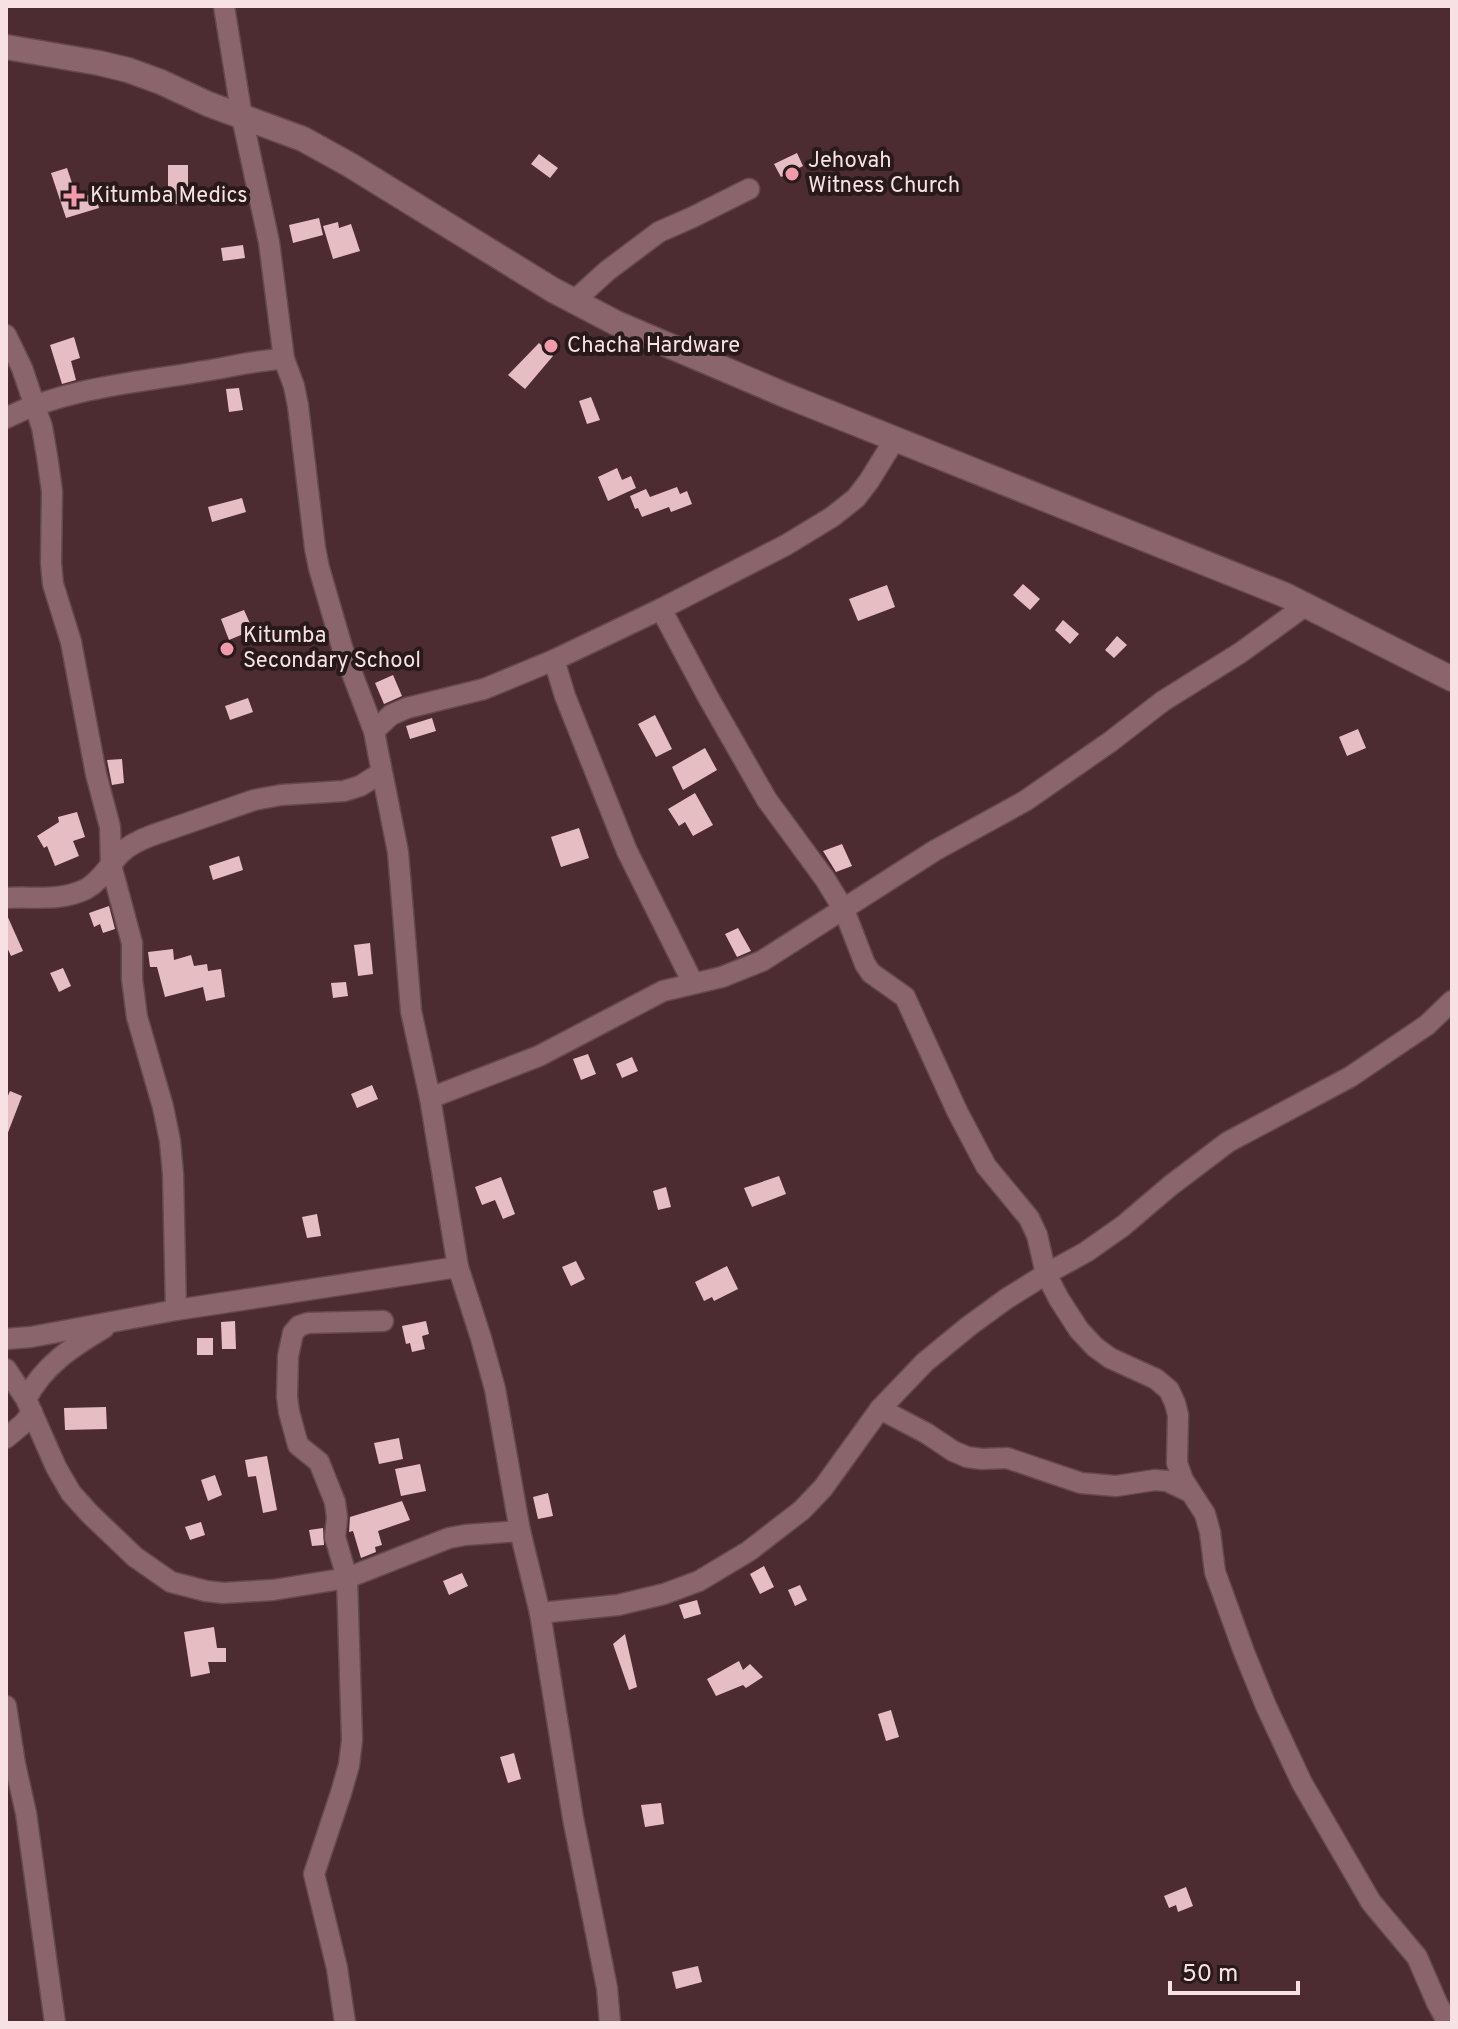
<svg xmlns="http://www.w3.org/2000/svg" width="1458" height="2029" viewBox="0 0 1458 2029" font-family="Overpass,sans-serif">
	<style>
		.building { fill: #e7bdc4 }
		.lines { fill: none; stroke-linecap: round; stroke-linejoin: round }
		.street-casing { stroke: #64494e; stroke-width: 23 }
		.secondary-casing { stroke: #64494e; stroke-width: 27 }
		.street { stroke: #8a656b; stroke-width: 20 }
		.secondary { stroke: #8a656b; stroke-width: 24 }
		.poi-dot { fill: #f39aaa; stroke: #28191b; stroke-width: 3 }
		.labels { text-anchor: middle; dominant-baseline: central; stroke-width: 8; stroke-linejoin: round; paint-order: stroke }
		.poi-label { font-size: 22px; fill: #f7e1e4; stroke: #28191b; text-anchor: start }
	</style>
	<rect width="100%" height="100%" fill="#4c2b31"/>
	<g class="building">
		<path d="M 797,153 L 803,166 L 781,177 L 774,164 Z"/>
		<path d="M 539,154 L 558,168 L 550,178 L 531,164 Z"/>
		<rect x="168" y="165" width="20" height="39"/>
		<path d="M 67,168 L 77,198 L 95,193 L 99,208 L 66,218 L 51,173 Z"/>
		<path d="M 319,218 L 323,235 L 293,243 L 289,225 Z"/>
		<path d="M 338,222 L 339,228 L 351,224 L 360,251 L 333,259 L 323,226 Z"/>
		<path d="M 243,245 L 245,258 L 223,261 L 221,248 Z"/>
		<path d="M 74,337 L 80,358 L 71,361 L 76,380 L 62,384 L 50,345 Z"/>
		<path d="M 539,343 L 553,356 L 525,389 L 508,375 Z"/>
		<path d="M 239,388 L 243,410 L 229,412 L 226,389 Z"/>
		<path d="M 591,397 L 600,420 L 587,424 L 579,401 Z"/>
		<path d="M 617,468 L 622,480 L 631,476 L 636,488 L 608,501 L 598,477 Z"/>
		<path d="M 677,487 L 680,494 L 687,491 L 692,504 L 671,512 L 669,507 L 642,517 L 638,508 L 635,509 L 630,496 L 646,489 L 650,497 Z"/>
		<path d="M 242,498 L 246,512 L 212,522 L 208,507 Z"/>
		<path d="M 1023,584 L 1040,599 L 1030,610 L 1013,595 Z"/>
		<path d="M 887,585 L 895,607 L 858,621 L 849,599 Z"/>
		<path d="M 244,610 L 253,630 L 229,640 L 221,619 Z"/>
		<path d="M 1063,620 L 1079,634 L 1070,644 L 1055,630 Z"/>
		<path d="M 1117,636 L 1127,645 L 1114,658 L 1105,650 Z"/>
		<path d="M 393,675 L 402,696 L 384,704 L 375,683 Z"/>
		<path d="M 248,698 L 253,712 L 230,720 L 225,706 Z"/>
		<path d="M 655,715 L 672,749 L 656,757 L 638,724 Z"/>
		<path d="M 432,718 L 436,731 L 410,739 L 406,726 Z"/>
		<path d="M 1358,729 L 1366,748 L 1347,756 L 1339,737 Z"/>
		<path d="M 705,748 L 717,770 L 683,790 L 672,767 Z"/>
		<path d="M 122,759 L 124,783 L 112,785 L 107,760 Z"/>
		<path d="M 695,793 L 713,825 L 693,836 L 685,822 L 679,826 L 668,809 Z"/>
		<path d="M 77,812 L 85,837 L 73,841 L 79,856 L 55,866 L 47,846 L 44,848 L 37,836 L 59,822 L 58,817 Z"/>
		<path d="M 579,828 L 589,858 L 561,867 L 551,837 Z"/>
		<path d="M 842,844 L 852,866 L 836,872 L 823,851 Z"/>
		<path d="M 239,856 L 243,870 L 213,880 L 209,866 Z"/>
		<path d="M 109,906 L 115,929 L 103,933 L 100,924 L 94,927 L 89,913 Z"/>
		<path d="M 6,913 L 23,951 L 11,956 L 6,945 Z"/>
		<path d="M 738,928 L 751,951 L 737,957 L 725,934 Z"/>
		<path d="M 370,943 L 373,974 L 358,976 L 354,945 Z"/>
		<path d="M 173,949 L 174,960 L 191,955 L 194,966 L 207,964 L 208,971 L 221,969 L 225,997 L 206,1001 L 203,987 L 165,997 L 157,967 L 150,967 L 148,952 Z"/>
		<path d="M 63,968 L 71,986 L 59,992 L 50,973 Z"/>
		<path d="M 346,982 L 348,996 L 333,998 L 331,983 Z"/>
		<path d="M 588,1054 L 596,1074 L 581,1080 L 573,1059 Z"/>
		<path d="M 632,1057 L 638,1071 L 622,1078 L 616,1064 Z"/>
		<path d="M 372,1085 L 378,1099 L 357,1108 L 351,1094 Z"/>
		<path d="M 10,1091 L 22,1096 L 7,1135 L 6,1100 Z"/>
		<path d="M 779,1176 L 786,1194 L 752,1207 L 744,1188 Z"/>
		<path d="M 501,1177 L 515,1214 L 503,1219 L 495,1200 L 482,1205 L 475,1187 Z"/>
		<path d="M 666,1187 L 671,1207 L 658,1210 L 653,1191 Z"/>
		<path d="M 317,1214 L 321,1236 L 307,1238 L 302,1217 Z"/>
		<path d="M 576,1261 L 585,1279 L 571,1286 L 562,1267 Z"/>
		<path d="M 727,1266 L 738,1289 L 714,1301 L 712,1297 L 704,1301 L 695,1282 Z"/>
		<path d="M 235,1321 L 236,1349 L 222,1349 L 221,1322 Z"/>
		<path d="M 426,1321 L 429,1334 L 422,1336 L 425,1349 L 412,1352 L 410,1343 L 406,1344 L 402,1326 Z"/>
		<rect x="197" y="1338" width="16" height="17"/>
		<path d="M 106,1407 L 107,1429 L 65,1430 L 64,1408 Z"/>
		<path d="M 399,1438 L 403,1459 L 379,1464 L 374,1443 Z"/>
		<path d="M 267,1456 L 277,1510 L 263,1513 L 256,1476 L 248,1477 L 245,1460 Z"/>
		<path d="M 420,1464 L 426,1491 L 401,1496 L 395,1469 Z"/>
		<path d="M 215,1475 L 222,1495 L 208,1501 L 201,1480 Z"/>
		<path d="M 548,1493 L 553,1516 L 538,1519 L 533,1497 Z"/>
		<path d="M 402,1501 L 410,1520 L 378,1531 L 382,1545 L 375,1547 L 376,1552 L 361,1558 L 353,1531 L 349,1532 L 350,1517 Z"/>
		<path d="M 201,1522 L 205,1535 L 190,1540 L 185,1527 Z"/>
		<path d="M 323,1528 L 324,1545 L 312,1546 L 309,1530 Z"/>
		<path d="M 764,1566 L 774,1587 L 760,1594 L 750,1574 Z"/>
		<path d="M 462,1573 L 468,1586 L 449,1595 L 443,1581 Z"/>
		<path d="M 800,1585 L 807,1600 L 795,1606 L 788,1590 Z"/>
		<path d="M 697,1600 L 701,1614 L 684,1619 L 679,1605 Z"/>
		<path d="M 214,1627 L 217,1648 L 226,1648 L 226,1662 L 208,1662 L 210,1673 L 191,1677 L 184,1632 Z"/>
		<path d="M 625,1634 L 637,1687 L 629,1690 L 613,1644 Z"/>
		<path d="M 739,1661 L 743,1670 L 750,1664 L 763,1677 L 746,1688 L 743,1685 L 716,1696 L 707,1679 Z"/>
		<path d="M 891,1710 L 899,1737 L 886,1741 L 878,1714 Z"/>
		<path d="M 514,1753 L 521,1779 L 508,1783 L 500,1757 Z"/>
		<path d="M 661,1803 L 664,1824 L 645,1827 L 641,1805 Z"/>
		<path d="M 1186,1887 L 1193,1906 L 1178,1912 L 1176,1905 L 1169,1908 L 1164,1896 Z"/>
		<path d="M 698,1966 L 702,1982 L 676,1989 L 672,1972 Z"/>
	</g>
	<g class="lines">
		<g class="street-casing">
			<g id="street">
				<path d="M 224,6 L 242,117 L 269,242 L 284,359 L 294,386 L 298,406 L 315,548 L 319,568 L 342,647 L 374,731 L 378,752 L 398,852 L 411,1011 L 430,1098 L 458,1267 L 481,1338 L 495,1389 L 520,1531 L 540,1613 L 573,1818 L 607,1988 L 610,2023"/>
				<path d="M 574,301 L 607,271 L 659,232 L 693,217 L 749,189"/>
				<path d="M 6,335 L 22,368 L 42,427 L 47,456 L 52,491 L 51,563 L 53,584 L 71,642 L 96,774 L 110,827 L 111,865 L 132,943 L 132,979 L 137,1017 L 163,1107 L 170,1141 L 173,1174 L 176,1310"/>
				<path d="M 6,418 C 66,388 134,383 198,372 C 228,368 254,360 284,359"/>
				<path d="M 661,609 L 708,697 L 767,800 L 825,879 L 844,910 L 865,964 L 871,973 L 905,997 L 957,1111 L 986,1166 L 1029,1218 L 1037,1235 L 1046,1274 L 1059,1299 L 1079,1330 L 1095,1347 L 1110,1358 L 1156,1379 L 1169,1390 L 1175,1403 L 1178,1415 L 1177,1463 L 1183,1480 L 1205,1514 L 1210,1532 L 1215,1572 L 1244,1652 L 1266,1706 L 1302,1783 L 1371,1902 L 1417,1957 L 1437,2003 L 1448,2023"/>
				<path d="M 554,660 L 565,696 L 627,851 L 693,983"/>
				<path d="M 374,731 L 391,715 L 407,708 L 484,689 L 554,660 L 661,609 L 786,545 L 832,517 L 856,498 L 869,481 L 895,439"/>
				<path d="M 6,898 C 33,896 60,902 86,889 C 101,881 109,865 121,853 C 130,844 142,839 153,835 L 254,800 L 281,795 L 344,791 L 360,786 L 381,773"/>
				<path d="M 430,1098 L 539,1056 L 663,991 L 722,977 L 762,961 L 934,851 L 1025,801 L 1110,742 L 1163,701 L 1240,653 L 1305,606"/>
				<path d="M 6,1339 L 31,1337 L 176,1310 L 458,1267"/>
				<path d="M 6,1369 L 26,1399 L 56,1467 L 71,1493 L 90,1514 L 135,1557 L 171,1582 L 206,1591 L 223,1593 L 273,1590 L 347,1578 L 449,1538 L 465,1535 L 520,1531"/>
				<path d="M 26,1399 C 44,1365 72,1347 104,1328"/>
				<path d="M 880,1409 L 926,1433 L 953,1451 L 967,1457 L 982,1459 L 1007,1458 L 1081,1483 L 1116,1486 L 1155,1480 L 1167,1481 L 1188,1491"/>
				<path d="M 6,1438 L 24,1423 L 32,1412"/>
				<path d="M 540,1613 L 618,1605 L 664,1594 L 699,1581 L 749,1551 L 802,1510 L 823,1488 L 880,1409 L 925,1362 L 969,1326 L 1006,1299 L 1046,1274 L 1086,1252 L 1123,1226 L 1170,1186 L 1228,1142 L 1350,1077 L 1427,1025 L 1452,1001"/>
				<path d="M 6,1706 L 15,1764 L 26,1813 L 55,2023"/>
				<path d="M 345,2023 L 337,1968 L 314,1874 L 341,1793 L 349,1765 L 352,1740 L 347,1578 L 335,1537 L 337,1518 L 335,1502 L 319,1462 L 298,1445 L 289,1412 L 287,1397 L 288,1356 L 293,1333 L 299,1326 L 308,1323 L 383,1321"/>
			</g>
		</g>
		<g class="secondary-casing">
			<path id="secondary" d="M 6,47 L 99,63 L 128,70 L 161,82 L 208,104 L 303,139 L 350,165 L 553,290 L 616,323 L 785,395 L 1285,595 L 1452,679"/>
		</g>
		<use href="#street" class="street"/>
		<use href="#secondary" class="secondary"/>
	</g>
	<g class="poi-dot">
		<circle cx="792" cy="174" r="8"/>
		<path d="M70 184h8v8h8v8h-8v8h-8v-8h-8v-8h8z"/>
		<circle cx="551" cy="346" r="8"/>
		<circle cx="227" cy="649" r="8"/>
	</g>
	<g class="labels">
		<g class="poi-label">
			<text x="808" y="161">Jehovah<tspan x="808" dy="25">Witness Church</tspan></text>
			<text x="90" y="196">Kitumba Medics</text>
			<text x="567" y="346">Chacha Hardware</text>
			<text x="243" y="636">Kitumba<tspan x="243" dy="25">Secondary School</tspan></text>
		</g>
	</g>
	<rect width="1458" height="2029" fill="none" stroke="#f7e1e4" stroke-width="16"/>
	<path d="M1170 1981v12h128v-12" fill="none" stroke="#f7e1e4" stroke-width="4"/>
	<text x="1182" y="1981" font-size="24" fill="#f7e1e4" stroke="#28191b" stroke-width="6" paint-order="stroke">50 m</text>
</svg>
